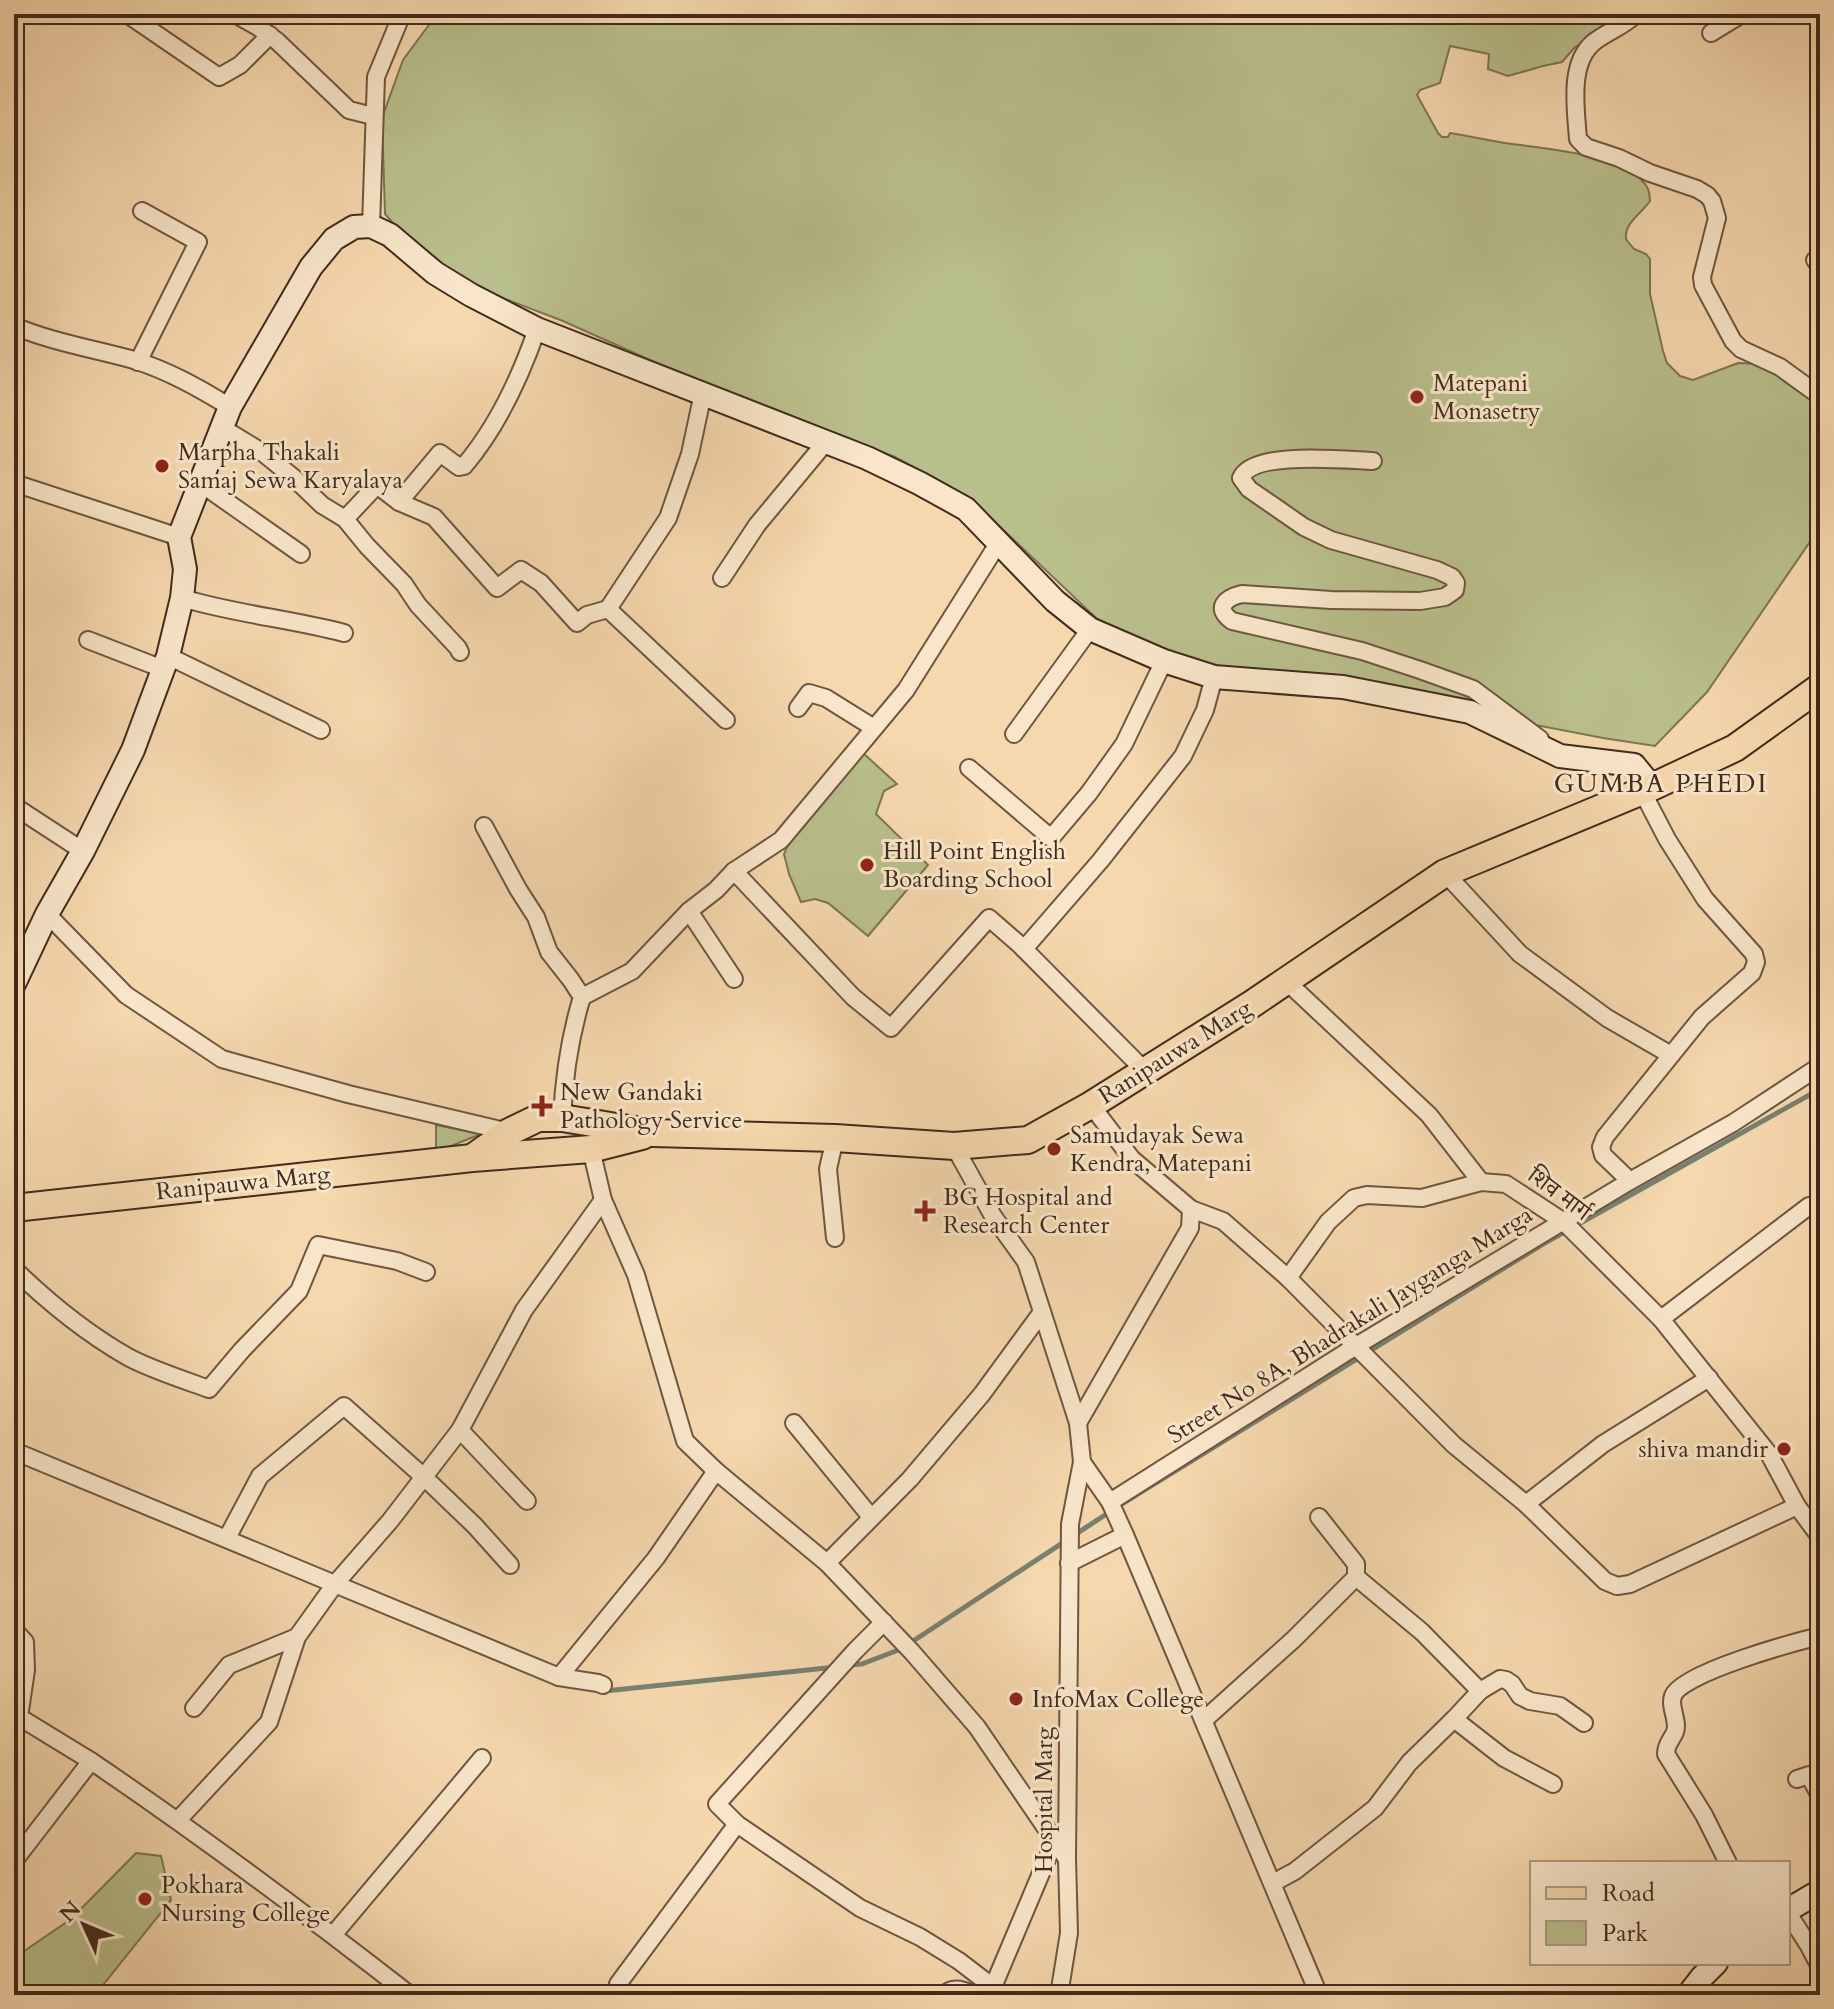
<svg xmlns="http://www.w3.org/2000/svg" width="1834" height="2009" viewBox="0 0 1834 2009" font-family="Cardo,'Noto Serif Devanagari',serif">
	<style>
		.green { fill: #b9bf8c; stroke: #7d7554; stroke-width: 2 }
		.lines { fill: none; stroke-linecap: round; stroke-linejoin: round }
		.stream { stroke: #788170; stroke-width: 5 }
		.street-casing { stroke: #6e5641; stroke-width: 20 }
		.secondary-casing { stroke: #412b1d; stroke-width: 26 }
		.primary-casing { stroke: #412b1d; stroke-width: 30 }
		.street { stroke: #f9e6ca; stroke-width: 16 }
		.secondary { stroke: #f9e6ca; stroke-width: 22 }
		.primary { stroke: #f6d8ae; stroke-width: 26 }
		.poi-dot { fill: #8f2418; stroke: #f9e6ca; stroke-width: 3 }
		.labels { text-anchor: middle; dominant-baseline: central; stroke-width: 6; stroke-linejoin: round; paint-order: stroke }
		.poi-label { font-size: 24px; fill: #412b1d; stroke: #f9e6ca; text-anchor: start }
		.street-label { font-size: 24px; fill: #412b1d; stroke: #f9e6ca }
		.neighbourhood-label { font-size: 26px; letter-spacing: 2px; fill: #412b1d; stroke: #f9e6ca }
	</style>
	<rect width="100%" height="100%" fill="#f6d8ae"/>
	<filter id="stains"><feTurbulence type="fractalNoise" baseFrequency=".0025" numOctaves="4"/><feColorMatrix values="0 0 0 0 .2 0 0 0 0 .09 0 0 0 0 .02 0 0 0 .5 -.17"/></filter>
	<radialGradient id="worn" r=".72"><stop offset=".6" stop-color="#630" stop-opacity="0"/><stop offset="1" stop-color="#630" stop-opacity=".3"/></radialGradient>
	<g class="green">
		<path d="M 437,14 L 1618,14 L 1592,38 L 1575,47 L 1562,62 L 1543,66 L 1508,76 L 1488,69 L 1489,54 L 1450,46 L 1440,83 L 1420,90 L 1417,95 L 1438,133 L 1442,137 L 1448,137 L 1450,133 C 1468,136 1486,140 1505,143 C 1539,148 1632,154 1648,189 C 1649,191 1650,199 1650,201 C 1641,214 1624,223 1626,239 L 1634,249 L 1646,254 L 1650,259 L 1650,294 L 1663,351 L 1667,363 L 1680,376 L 1693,380 L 1738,363 L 1762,364 L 1820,399 L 1820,463 L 1818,464 L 1820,468 L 1820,524 L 1818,530 L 1707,692 L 1655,746 L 1603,738 L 1334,686 L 1219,674 L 1114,635 L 974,502 L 942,482 L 895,457 L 816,427 L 650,360 L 563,321 L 479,289 L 432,261 L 408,240 L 385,214 L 382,118 L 403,60 Z"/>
		<path d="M 863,753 L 897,784 L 884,791 L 876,814 L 928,865 L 868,936 L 828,903 L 815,899 L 801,902 L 789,874 L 784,854 L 792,835 Z"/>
		<path d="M 436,1125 L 481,1134 L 436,1152 Z"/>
		<path d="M 136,1853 L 161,1856 L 171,1900 L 95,1995 L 14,1995 L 14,1958 L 71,1919 Z"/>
	</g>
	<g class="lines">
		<g class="stream">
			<path d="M 1368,1352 L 1543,1244 L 1820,1089"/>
			<path d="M 1120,1505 L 1360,1357"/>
			<path d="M 849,1665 L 862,1664 L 901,1649 L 1111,1511"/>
			<path d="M 605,1691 L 836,1667"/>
		</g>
		<g class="street-casing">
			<g id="street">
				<path d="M 127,14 L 219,77 L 240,65 L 270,35"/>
				<path d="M 235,14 L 258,27 L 277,41 L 349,110 L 373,116"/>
				<path d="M 1636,14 C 1624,26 1607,32 1594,42 C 1568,63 1576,110 1578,139 L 1586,147 L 1619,158 L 1650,173 L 1697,189 L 1707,195 L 1712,201 L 1717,218 L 1702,277 L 1703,285 L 1733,341 L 1741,349 L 1780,367 L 1820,396"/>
				<path d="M 1711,33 L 1742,14"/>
				<path d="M 371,226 L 376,77 L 402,14"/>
				<path d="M 1815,260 L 1820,266"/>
				<path d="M 14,326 C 52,342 94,349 134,360 C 169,371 199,388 230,407"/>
				<path d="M 138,362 L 198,242 L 142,211"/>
				<path d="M 703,393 L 690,454 L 668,518 L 608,609 L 726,720"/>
				<path d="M 221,427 L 262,452 L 294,478 L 322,505 L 345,519 L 367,546 L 404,584 L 418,605 L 458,648 L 460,652"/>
				<path d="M 1373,461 C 1346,460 1252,450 1241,478 L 1249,489 L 1304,527 L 1331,540 L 1437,570 L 1452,577 L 1456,583 L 1455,590 L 1445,597 L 1420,601 L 1331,600 L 1242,594 C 1225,598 1214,608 1232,621 L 1362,651 L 1420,670 L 1473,689 L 1540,739"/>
				<path d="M 14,483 L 179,537"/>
				<path d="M 200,483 L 301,554"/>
				<path d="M 399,502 L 434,517 L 497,588 L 521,570 L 541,583 L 577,623 L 587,615 L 608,609"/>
				<path d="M 345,519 L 377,485 L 399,502 L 440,453 L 459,467 L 464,466 C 498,426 520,378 537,329"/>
				<path d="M 722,578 L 757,525 L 825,443"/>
				<path d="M 182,598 C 235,614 291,619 344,633"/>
				<path d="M 88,640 L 163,669"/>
				<path d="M 168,656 L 321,730"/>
				<path d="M 798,708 L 809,693 L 826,698 L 874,728"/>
				<path d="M 1014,734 L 1090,629"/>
				<path d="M 969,768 L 1051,838 L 1089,793 L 1124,744 L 1164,661"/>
				<path d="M 14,806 L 83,851"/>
				<path d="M 484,826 L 518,889 L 536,917 L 549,952 L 571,980 L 582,997 C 570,1036 564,1077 562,1118"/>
				<path d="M 734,871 L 853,997 L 891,1028 L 989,918 L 1020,945 L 1145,1071"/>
				<path d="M 1445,873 L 1520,954 L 1607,1018 L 1671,1055"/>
				<path d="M 689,911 L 734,979"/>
				<path d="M 47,914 L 126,995 L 222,1059 L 348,1094 L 509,1132"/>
				<path d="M 1024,949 L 1101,860 L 1183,756 L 1205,710 L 1214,677"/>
				<path d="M 1286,981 L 1429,1115 L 1481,1182"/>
				<path d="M 582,997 L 632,971 L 689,911 L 716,890 L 734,871 L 781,840 L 906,690 L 999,542"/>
				<path d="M 1091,1105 L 1132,1159 L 1191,1209 L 1223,1221 L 1288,1278 L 1454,1445 L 1526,1504 L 1605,1581 L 1617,1586 L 1630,1584 L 1797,1506"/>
				<path d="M 835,1138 L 828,1169 L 835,1238"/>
				<path d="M 954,1146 L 993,1216 L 1026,1262 L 1078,1423 L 1082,1462 L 1110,1502 L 1125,1535 L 1319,1995"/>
				<path d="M 591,1149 L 603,1200 L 636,1275 L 685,1441 L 716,1471"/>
				<path d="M 1630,1181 L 1603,1155 L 1601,1147 L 1605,1137 L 1702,1017 L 1752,973 L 1756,962 L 1754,954 L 1705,899 L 1667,839 L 1642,791"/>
				<path d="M 14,1269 C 48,1302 86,1333 128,1357 C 150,1369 184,1380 209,1389 L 242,1350 L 299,1291 L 318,1245 L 397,1261 L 426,1272"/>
				<path d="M 1288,1278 L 1328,1222 L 1354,1198 L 1367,1195 L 1422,1198 L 1481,1182 L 1506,1184 L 1564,1222 L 1661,1319 L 1769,1454 L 1797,1506 L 1820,1537"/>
				<path d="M 1661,1319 L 1809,1206"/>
				<path d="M 794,1423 L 871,1517"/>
				<path d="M 1078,1423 L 1190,1228 L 1191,1209"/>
				<path d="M 460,1430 L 527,1501"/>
				<path d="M 14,1451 L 559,1677 L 598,1683 L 603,1685"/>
				<path d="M 1110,1502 L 1356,1346 L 1630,1181 L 1733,1123 L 1820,1066"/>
				<path d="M 1526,1504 L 1603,1444 L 1709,1378"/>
				<path d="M 227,1538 L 260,1476 L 344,1406 L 425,1478 L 475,1526 L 510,1565"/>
				<path d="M 827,1563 L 910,1479 L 982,1394 L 1042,1312"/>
				<path d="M 1069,1563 L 1125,1535"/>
				<path d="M 1356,1577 L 1422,1632 L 1480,1691"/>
				<path d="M 884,1622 L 855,1651 L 717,1804 L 737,1824 L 860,1908 L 920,1937 L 959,1961 L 993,1987 L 1000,1995"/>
				<path d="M 14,1630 L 25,1642 L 26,1670 L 19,1717 L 91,1761"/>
				<path d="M 559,1677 L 656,1558 L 716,1471 L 827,1563 L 912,1652 L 977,1727 L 1067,1859"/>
				<path d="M 194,1708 L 229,1665 L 297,1637"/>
				<path d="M 1454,1719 L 1504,1758 L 1553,1784"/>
				<path d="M 1204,1720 L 1294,1639 L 1356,1577 L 1356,1564 L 1319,1517"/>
				<path d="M 1797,1779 L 1809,1775 L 1820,1796"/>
				<path d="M 178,1820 L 269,1722 L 297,1637 L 335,1584 L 390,1521 L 460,1430 L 524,1310 L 603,1200"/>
				<path d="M 14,1861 L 91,1761 C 200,1835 306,1914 410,1995"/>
				<path d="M 1728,1863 L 1704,1815 L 1666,1754 C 1666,1744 1671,1741 1675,1732 C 1679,1721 1669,1707 1673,1696 C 1681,1673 1795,1642 1820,1636"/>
				<path d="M 1273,1883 L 1295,1871 L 1375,1808 L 1409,1763 L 1454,1719 L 1480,1691 L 1500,1679 L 1506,1680 L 1512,1684 L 1520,1696 L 1530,1701 L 1560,1706 L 1584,1723"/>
				<path d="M 1788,1913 L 1809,1946 L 1820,1967"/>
				<path d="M 333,1935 L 482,1758"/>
				<path d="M 618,1984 L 737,1824"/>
				<path d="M 993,1987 L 1055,1840"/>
				<path d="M 944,1995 C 954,1985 964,1991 976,1995"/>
				<path d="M 1059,1995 L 1069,1933 L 1067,1859 L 1070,1524 L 1082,1462"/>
			</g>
		</g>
		<g class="secondary-casing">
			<g id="secondary">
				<path d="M 14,984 L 47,914 L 83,851 L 133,750 L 168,656 L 182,598 L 185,569 L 179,537 L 230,407 L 311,267 L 334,239 L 354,227 L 371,226 L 390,235 L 435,273 L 471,295 L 537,329 L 867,458 L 919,483 L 966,509 L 1055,601 L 1090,629 L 1164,661 L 1214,677 L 1343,687 L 1470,712 L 1560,756 L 1634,765 L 1652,787"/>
				<path d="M 1788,1910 L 1820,1891"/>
				<path d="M 1688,1995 L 1702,1977 L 1716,1963"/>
			</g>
		</g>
		<g class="primary-casing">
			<g id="primary">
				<path d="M 472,1158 L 509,1132 L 538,1118 L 562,1118 L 653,1133 L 835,1138 L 954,1146 L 1028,1140 L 1091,1105 L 1252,1004 L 1445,873 L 1652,787 L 1735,748 L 1820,687"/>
				<path d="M 14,1208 L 472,1158 L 591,1149 L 642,1136"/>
			</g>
		</g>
		<use href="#street" class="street"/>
		<use href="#secondary" class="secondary"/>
		<use href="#primary" class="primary"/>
	</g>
	<g class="poi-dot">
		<circle cx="1417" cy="397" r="8"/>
		<circle cx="162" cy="466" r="8"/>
		<circle cx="867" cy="865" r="8"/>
		<path d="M538 1094h8v8h8v8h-8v8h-8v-8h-8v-8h8z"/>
		<circle cx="1054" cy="1149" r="8"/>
		<path d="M921 1199h8v8h8v8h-8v8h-8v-8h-8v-8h8z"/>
		<circle cx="1784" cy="1449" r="8"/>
		<circle cx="1016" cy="1699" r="8"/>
		<circle cx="145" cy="1899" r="8"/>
	</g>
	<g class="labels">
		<g class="poi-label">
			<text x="1433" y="383">Matepani<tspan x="1433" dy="28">Monasetry</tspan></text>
			<text x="178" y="452">Marpha Thakali<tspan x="178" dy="28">Samaj Sewa Karyalaya</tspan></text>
			<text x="883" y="851">Hill Point English<tspan x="883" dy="28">Boarding School</tspan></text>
			<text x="560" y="1092">New Gandaki<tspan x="560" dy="28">Pathology Service</tspan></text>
			<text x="1070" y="1135">Samudayak Sewa<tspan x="1070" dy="28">Kendra, Matepani</tspan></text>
			<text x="943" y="1197">BG Hospital and<tspan x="943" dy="28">Research Center</tspan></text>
			<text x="1768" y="1449" text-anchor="end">shiva mandir</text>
			<text x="1032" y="1699">InfoMax College</text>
			<text x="161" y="1885">Pokhara<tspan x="161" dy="28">Nursing College</tspan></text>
		</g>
		<g class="street-label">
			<text transform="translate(1175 1052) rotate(-32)">Ranipauwa Marg</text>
			<text transform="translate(243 1183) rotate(-6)">Ranipauwa Marg</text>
			<text transform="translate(1559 1194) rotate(37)">शिव मार्ग</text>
			<text transform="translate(1350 1325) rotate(-32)">Street No 8A, Bhadrakali Jayganga Marga</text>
			<text transform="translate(1044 1800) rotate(-90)">Hospital Marg</text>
		</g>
		<g class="neighbourhood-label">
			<text x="1661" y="783">GUMBA PHEDI</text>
		</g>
	</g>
	<rect width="1834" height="2009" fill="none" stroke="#f6d8ae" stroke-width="48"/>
	<rect x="16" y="16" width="1802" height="1977" fill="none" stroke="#412b1d" stroke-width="4"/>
	<rect x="24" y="24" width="1786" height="1961" fill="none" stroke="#412b1d" stroke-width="2"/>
	<rect x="1530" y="1861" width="260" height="104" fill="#f9e6ca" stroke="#af9b85" stroke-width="2"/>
	<rect x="1546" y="1887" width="40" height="12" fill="#f6d8ae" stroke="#af9b85" stroke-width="2"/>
	<text x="1602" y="1901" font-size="24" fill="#412b1d">Road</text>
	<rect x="1546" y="1921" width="40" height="24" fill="#b9bf8c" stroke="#af9b85" stroke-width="2"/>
	<text x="1602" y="1941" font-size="24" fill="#412b1d">Park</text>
	<g transform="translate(84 1925) rotate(314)" stroke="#f9e6ca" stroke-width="6" paint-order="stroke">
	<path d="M0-6L14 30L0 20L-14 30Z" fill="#412b1d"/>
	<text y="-12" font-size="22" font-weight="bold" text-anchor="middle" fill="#412b1d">N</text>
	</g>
	<rect width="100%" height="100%" filter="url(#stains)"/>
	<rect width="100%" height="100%" fill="url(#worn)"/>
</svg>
